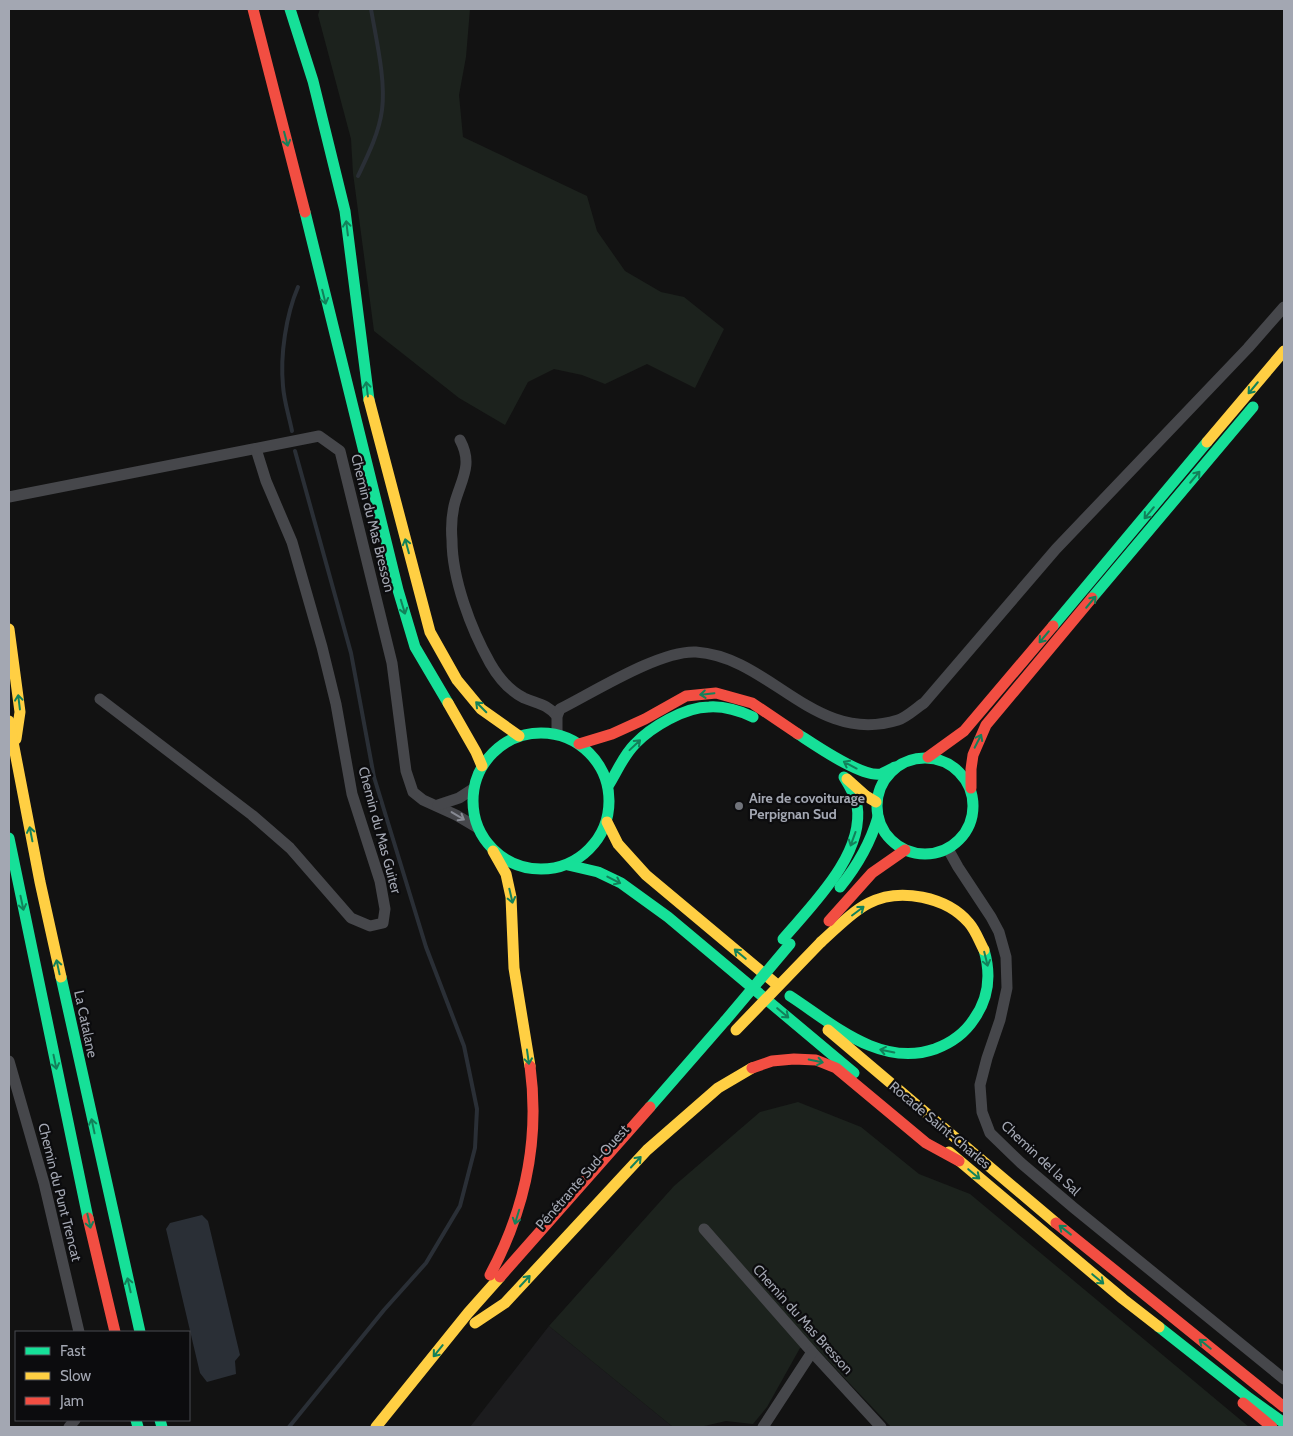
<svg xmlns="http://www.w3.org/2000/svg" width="1293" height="1436" viewBox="0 0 1293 1436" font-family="Cabin,sans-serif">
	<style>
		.built { fill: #1c1c1e }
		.green { fill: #1c221d }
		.water { fill: #2a2f36 }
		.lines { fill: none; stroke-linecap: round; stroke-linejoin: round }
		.stream { stroke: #2a2f36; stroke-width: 4 }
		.street { stroke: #46474b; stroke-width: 11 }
		.fast { stroke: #16e098; stroke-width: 11 }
		.slow { stroke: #ffcf43; stroke-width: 11 }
		.jam { stroke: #f24e42; stroke-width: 11 }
		.fast-bridge { stroke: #16e098; stroke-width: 11 }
		.slow-bridge { stroke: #ffcf43; stroke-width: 11 }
		.oneway { stroke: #12815a }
		.oneway2 { stroke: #878a93 }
		.poi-dot { fill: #70737a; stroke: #0c0c0e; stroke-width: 2 }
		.labels { text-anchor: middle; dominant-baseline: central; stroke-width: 4.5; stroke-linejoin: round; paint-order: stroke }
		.street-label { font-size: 14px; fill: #a3a7b2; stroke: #0c0c0e }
		.poi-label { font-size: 14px; font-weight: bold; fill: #a3a7b2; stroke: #0c0c0e; text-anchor: start }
	</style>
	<rect width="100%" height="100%" fill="#121212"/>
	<path class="built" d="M 549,1326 L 673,1427 L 470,1427 Z"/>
	<g class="green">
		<path d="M 320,9 L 470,9 L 466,57 L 459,95 L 463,137 L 587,196 L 597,231 L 625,271 L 661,292 L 684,297 L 724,329 L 695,388 L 647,364 L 605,384 L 582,375 L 554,369 L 528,382 L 505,425 L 459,398 L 374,331 L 353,173 L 351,139 L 318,15 Z"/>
		<path d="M 798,1102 L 861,1127 L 919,1174 L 970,1194 L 1249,1427 L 891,1427 L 816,1348 L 800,1348 L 767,1407 L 753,1424 L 726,1421 L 700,1427 L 673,1427 L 549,1326 L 674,1186 L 760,1112 Z"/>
	</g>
	<path class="water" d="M 202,1215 L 208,1221 L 240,1355 L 235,1361 L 236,1374 L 207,1382 L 200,1373 L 166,1229 L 170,1223 Z"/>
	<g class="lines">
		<g class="stream">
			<path d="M 358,176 C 368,155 379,133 382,110 C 386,80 376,39 371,9"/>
			<path d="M 292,431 C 289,416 284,401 283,386 C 280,355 286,315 298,287"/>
			<path d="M 289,1427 L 384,1310 L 426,1263 L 460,1206 L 475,1148 L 477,1109 L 464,1046 L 426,947 L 374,777 L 351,653 L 295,451"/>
		</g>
		<g class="street">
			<path d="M 460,440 C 473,464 462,478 455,502 C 452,513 451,528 452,540 C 452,579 471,629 490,663 C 498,677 510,691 524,698 C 538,704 547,704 557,716"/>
			<path d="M 9,497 L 319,436 L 340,451 L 392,663 L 406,771 L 413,792 L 423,800 L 456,815 L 478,828"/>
			<path d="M 100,699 L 252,815 L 290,848 L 351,918 L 370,926 L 383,923 L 385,909 L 380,881 L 352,794 L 336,704 L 322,647 L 292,542 L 266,481 L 256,449"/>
			<path d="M 557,734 L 557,716 L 560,709 C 594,692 660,650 696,652 C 771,657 815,746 898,720 C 907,717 916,708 924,703 L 1056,549 L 1248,348 L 1284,307"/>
			<path d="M 438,805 L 459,798 L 473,789"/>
			<path d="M 948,849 L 958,867 L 991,917 L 999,932 L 1006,957 L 1007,988 L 1000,1020 L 987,1058 L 980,1085 L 982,1112 L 990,1133 L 1021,1163 L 1074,1208 L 1284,1379"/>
			<path d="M 9,1061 L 44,1183 L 79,1332"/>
			<path d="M 704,1229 L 812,1352 L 881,1427"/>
			<path d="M 69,1427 L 75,1420"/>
			<path d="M 763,1427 L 812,1352"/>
		</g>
		<g class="fast">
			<path d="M 290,9 L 313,81 L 345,211 L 369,400"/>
			<path d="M 305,212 L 398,590 L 415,647 L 448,703"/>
			<path d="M 1092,598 L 1253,407"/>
			<path d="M 1053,626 L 1207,442"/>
			<circle cx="541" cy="801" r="68"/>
			<path d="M 798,734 C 815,745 862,778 881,774 C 886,772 891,769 895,767"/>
			<circle cx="925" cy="806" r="48"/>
			<path d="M 608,786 C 617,772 623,756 635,744 C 651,727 685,707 709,707 C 724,706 740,711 753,717"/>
			<path d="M 9,838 L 88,1218"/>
			<path d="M 568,865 L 598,872 L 621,883 L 668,917 L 854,1073"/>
			<path d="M 840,887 C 858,865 870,844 878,817"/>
			<path d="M 783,939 C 812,905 865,854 857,805 C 855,795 849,785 844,777"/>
			<path d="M 61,977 L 140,1332"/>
			<path d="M 790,996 C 833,1024 880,1068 935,1049 C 951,1043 965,1033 974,1019 C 989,998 991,974 984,950"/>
			<path d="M 650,1107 L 725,1021"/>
			<path d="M 1159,1327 L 1249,1398 L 1284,1423"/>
			<path d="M 136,1420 L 138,1427"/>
			<path d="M 160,1420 L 162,1427"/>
		</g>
		<g class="slow">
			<path d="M 369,400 L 430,632 L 457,680 L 481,709 L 519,736"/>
			<path d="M 1207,442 L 1284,351"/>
			<path d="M 9,629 L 20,712 L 16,739"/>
			<path d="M 448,703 L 476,752 L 482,766"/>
			<path d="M 9,721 L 40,882 L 61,977"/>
			<path d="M 847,779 L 866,796 L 876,802"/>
			<path d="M 607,822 L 618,844 L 646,875 L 775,983"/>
			<path d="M 493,851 L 506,874 L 511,897 L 514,968 L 530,1066"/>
			<path d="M 821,942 C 836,929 851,912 869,903 C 900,887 947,897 969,923 C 976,931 979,941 984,950"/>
			<path d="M 828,1030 L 1056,1223"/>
			<path d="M 949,1152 L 1123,1299 L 1159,1327"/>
			<path d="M 475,1323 L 505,1303 L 647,1150 L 718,1088 L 752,1068"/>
			<path d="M 376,1427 L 468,1313 L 500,1277"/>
		</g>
		<g class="jam">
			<path d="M 253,9 L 305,212"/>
			<path d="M 579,744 L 612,734 L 645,719 L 686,696 L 716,693 L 752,703 L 798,734"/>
			<path d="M 928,757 L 964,731 L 1053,626"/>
			<path d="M 971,788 L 971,769 L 973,755 L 986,725 L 1092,598"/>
			<path d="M 829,921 L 872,873 L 905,850"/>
			<path d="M 752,1068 L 772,1061 L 794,1059 L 816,1060 L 836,1068 L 926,1143 L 959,1161"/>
			<path d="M 88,1218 L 115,1332"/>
			<path d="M 1056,1223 L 1284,1407"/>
			<path d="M 490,1275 C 525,1210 540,1140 530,1066"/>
			<path d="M 500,1277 L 650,1107"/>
			<path d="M 1243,1403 L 1272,1427"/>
		</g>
		<path class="fast-bridge" d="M 725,1021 L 790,944"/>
		<path class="slow-bridge" d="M 736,1030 L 821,942"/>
	</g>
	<defs><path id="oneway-shaft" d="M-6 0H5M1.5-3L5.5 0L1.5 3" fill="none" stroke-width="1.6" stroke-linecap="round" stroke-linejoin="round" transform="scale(1.25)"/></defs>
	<g class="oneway">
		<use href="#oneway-shaft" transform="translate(286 139) rotate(75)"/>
		<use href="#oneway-shaft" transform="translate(347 228) rotate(-97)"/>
		<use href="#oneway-shaft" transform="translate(324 297) rotate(76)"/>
		<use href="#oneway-shaft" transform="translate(1253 388) rotate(130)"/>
		<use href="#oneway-shaft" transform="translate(367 389) rotate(-97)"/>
		<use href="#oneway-shaft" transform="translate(1195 477) rotate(-50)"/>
		<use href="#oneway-shaft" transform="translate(1149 513) rotate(130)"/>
		<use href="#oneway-shaft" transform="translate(407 546) rotate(-105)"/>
		<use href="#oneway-shaft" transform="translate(1091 602) rotate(-50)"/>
		<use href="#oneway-shaft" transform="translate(403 607) rotate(73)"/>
		<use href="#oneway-shaft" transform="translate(1044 637) rotate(130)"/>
		<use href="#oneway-shaft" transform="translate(707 694) rotate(174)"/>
		<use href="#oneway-shaft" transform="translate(19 702) rotate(-97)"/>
		<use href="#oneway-shaft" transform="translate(481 707) rotate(-135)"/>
		<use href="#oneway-shaft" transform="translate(978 741) rotate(-63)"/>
		<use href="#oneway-shaft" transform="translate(635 745) rotate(-43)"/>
		<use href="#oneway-shaft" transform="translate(850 765) rotate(-152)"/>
		<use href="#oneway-shaft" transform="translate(31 834) rotate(-101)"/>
		<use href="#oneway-shaft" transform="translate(853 839) rotate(110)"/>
		<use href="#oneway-shaft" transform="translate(614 880) rotate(27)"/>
		<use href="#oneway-shaft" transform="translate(511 896) rotate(77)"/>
		<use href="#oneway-shaft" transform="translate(22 903) rotate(78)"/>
		<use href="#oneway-shaft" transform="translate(858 911) rotate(-37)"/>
		<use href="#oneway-shaft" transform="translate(740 954) rotate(-140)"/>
		<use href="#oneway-shaft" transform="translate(986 959) rotate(76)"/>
		<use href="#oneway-shaft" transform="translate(58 967) rotate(-102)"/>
		<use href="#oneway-shaft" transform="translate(783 1013) rotate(40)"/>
		<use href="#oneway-shaft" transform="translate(887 1051) rotate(-168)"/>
		<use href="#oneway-shaft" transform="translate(528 1057) rotate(82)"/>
		<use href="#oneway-shaft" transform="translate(816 1061) rotate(12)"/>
		<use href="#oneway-shaft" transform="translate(55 1062) rotate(78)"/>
		<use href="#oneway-shaft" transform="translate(93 1126) rotate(-102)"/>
		<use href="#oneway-shaft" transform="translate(636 1162) rotate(-47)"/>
		<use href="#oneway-shaft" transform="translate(974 1174) rotate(40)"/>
		<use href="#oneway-shaft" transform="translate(517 1217) rotate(107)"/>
		<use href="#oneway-shaft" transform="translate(89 1221) rotate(77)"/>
		<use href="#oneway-shaft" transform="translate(1065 1230) rotate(-142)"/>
		<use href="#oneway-shaft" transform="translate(1098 1279) rotate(40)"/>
		<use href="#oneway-shaft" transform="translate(525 1281) rotate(-47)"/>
		<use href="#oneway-shaft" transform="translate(129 1285) rotate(-103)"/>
		<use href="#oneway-shaft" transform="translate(1205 1344) rotate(-141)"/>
		<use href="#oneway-shaft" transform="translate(438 1351) rotate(129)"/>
	</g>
	<use class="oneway2" href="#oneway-shaft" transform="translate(458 816) rotate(31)"/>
	<circle class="poi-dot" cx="739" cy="806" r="5"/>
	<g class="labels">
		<g class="street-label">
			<text transform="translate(373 523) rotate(76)">Chemin du Mas Bresson</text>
			<text transform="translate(380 830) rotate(75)">Chemin du Mas Guiter</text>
			<text transform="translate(86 1024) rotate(78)">La Catalane</text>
			<text transform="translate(940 1125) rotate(40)">Rocade Saint-Charles</text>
			<text transform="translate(1041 1158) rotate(43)">Chemin del la Sal</text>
			<text transform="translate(582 1177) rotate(-49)">Pénétrante Sud-Ouest</text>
			<text transform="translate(60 1192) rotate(76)">Chemin du Punt Trencat</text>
			<text transform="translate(803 1319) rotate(48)">Chemin du Mas Bresson</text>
		</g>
		<g class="poi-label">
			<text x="749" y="798">Aire de covoiturage<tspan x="749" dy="16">Perpignan Sud</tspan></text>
		</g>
	</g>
	<rect width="1293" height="1436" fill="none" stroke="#a3a7b2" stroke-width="20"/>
	<rect x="15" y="1331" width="175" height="90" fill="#0c0c0e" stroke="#484a50"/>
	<rect x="25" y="1347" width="25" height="8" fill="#16e098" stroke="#484a50"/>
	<text x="60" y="1356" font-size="15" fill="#a3a7b2">Fast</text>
	<rect x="25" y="1372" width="25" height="8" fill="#ffcf43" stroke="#484a50"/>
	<text x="60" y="1381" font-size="15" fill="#a3a7b2">Slow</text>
	<rect x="25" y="1397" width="25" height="8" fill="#f24e42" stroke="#484a50"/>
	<text x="60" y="1406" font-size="15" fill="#a3a7b2">Jam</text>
</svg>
